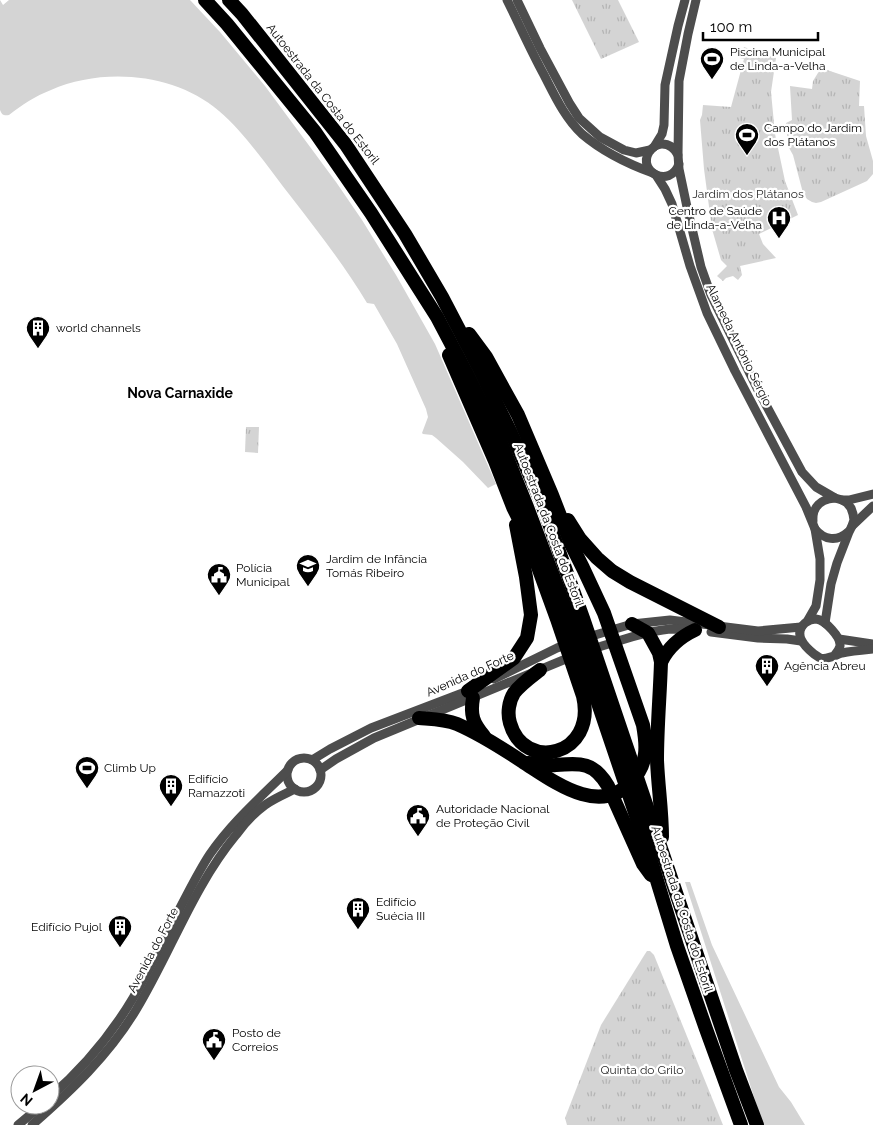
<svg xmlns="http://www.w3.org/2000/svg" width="873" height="1125" viewBox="0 0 873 1125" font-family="Raleway,sans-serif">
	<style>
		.grass { fill: #d4d4d4 }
		.park { fill: url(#park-tufts) }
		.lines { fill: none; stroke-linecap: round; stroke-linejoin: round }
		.tertiary { stroke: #4d4d4d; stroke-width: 9 }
		.motorway { stroke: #000; stroke-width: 14 }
		.labels { text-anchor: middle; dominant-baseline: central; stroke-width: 4.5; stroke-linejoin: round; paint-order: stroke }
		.poi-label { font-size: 12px; fill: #000; stroke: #fff; text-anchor: start }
		.street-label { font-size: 12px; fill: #000; stroke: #fff }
		.park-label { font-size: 12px; fill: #2b2b2b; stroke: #fff }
		.neighbourhood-label { font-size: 14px; font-weight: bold; fill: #000; stroke: #fff }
	</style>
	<defs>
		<pattern id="park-tufts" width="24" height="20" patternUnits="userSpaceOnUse" patternTransform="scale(1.25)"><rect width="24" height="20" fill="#d4d4d4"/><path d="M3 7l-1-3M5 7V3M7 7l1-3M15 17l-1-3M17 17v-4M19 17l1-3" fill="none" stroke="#b4b4b4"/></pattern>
	</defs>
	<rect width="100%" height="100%" fill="#fff"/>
	<g class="grass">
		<path d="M 0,0 L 3,5 L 9,0 L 190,0 L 220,32 L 265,86 L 336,182 L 362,220 L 396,275 L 435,344 L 496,484 L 488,488 L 463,462 L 436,438 L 432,435 L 423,434 L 422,433 L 428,417 L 426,409 L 397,344 L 374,304 L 367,303 C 345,266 318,232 292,198 C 270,170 246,134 219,111 C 175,73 103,67 51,90 C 35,96 22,105 9,115 C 4,116 2,115 0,110 Z"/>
		<path d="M 685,882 L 690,882 L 712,945 L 779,1087 L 791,1102 L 805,1125 L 763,1125 Z"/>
	</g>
	<g class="park">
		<path d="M 572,0 L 618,0 L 639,42 L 601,59 Z"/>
		<path d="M 744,47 L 776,58 L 771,92 L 775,134 L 785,181 L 798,215 L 759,234 L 763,244 L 776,258 L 740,266 L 742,275 L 738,280 L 733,276 L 726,278 L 723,281 L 717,276 L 727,266 L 721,260 L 712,229 L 704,169 L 700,120 L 702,115 L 703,105 L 731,107 L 744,59 L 740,58 Z"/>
		<path d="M 821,68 L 860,81 L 859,106 L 864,106 L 866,136 L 873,161 L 873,174 L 867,181 L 821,202 L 816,203 L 812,202 L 807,199 L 803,193 L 793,155 L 788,146 L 786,123 L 792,120 L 790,86 L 812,89 L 813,81 Z"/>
		<path d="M 246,427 L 259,427 L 258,453 L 245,452 Z"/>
		<path d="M 647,951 L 650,951 L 654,955 L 723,1125 L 567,1125 L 565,1118 L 601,1025 L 645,954 Z"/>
	</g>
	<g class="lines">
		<g class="tertiary">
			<path d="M 507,0 C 519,24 530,49 543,73 C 554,94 564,117 582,134 C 602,151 628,164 653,173"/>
			<path d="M 517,0 L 540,48 L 570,104 L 579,118 L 600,137 L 624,150 L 636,153 L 650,150"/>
			<path d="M 696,0 L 688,34 L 679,81 L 678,155 L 679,169 L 687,207 L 701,267 L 711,295 L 758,390 L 802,472 L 816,487 L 835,498 L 842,500 L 847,503 L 851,508 L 853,514 L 854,520 L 852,526 L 849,532 L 837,563 L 831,584 L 825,623"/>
			<path d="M 654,147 L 662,134 L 664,125 L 665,85 L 678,26 L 685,0"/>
			<path d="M 678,155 C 675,149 670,144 662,144 C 657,144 652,148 649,152 C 637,172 670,189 679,164"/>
			<path d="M 656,175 L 665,189 L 672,204 L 690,266 L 707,313 L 735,371 L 806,507 L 815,529 L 820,559 L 820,580 L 816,606 L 808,620"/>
			<path d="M 842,500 L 849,500 L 873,494"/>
			<path d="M 813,521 C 812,507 821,499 835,498"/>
			<path d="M 852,526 L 873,506"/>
			<path d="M 815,529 C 824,540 837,542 848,532"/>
			<path d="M 711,632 L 758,638 L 787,639 L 801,641"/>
			<path d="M 585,638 L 632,624 L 670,620 L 758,631 L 801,627"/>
			<path d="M 839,639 L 873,644"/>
			<path d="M 589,650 C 616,642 642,632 670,629 C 678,629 686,629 694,630"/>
			<path d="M 834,656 C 837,652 839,650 840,646 C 841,637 825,620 816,619 C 811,619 809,620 805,623 C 793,634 804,646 814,654 C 814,654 820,658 820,658 C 828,660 835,655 842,653 C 852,651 863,650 873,649"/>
			<path d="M 494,679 L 557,648 L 570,643"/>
			<circle cx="304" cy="775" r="17"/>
			<path d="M 312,760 L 330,749 L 371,728 L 473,689"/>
			<path d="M 320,770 L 336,759 L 374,738 L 573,656"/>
			<path d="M 50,1097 C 82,1069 111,1035 133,998 C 151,967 166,935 182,904 C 191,887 200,869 210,854 C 232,822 261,797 288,770"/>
			<path d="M 18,1125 L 42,1105"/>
			<path d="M 32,1125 C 72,1090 108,1056 136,1010 C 171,952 193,887 236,835 C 244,824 254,813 265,805 C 275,798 285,794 295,789"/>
		</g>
		<g class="motorway">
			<path d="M 205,0 L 227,24 L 315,132 L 371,213 L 437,317 L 466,372 L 499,438 L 527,507 L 571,623 L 648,851 L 677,946 L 706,1029 L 741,1125"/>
			<path d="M 229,0 L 242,14 L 346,145 L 405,234 L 442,297 L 478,366 L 511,433 L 541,501 L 583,618 L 736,1070 L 757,1125"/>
			<path d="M 449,355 L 495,461 L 513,507 L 525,531 L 557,619 L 583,696 C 597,756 524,773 510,723 C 507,713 509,701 514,693 C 521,684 531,677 540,670"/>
			<path d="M 568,520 L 580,539 L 597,558 L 612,571 L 630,582 L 719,627"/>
			<path d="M 632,624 L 648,633 L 659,653 L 661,662 C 660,695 657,727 657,760 C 658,786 662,811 662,837"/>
			<path d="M 661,662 C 669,646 680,637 695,630"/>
			<path d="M 468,691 L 514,658 L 527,638 L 531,615 L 526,577 L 516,525"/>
			<path d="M 473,698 C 470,715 473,723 484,736"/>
			<path d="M 419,718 C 432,719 445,719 457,724 C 480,734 502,748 523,762 C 553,781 599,817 631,782 C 648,764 647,747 643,725 L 604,613 L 583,568 L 571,544 L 552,495 L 518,415 L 486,357 L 469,334"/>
			<path d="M 528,763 C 537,764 547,766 556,765 C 581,763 594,762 608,786 L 643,864 L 651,875"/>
		</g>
	</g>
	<defs>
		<g id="stadium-pin" transform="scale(1.25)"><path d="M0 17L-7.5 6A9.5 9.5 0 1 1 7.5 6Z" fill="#000" stroke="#fff"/><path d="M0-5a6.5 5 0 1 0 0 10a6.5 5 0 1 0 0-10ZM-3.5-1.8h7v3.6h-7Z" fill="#fff"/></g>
		<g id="hospital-pin" transform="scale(1.25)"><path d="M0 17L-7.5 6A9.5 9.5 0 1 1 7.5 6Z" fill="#000" stroke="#fff"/><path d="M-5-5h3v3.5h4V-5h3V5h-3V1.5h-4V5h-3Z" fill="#fff"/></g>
		<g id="building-pin" transform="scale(1.25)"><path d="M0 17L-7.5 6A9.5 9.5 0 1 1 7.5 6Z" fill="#000" stroke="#fff"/><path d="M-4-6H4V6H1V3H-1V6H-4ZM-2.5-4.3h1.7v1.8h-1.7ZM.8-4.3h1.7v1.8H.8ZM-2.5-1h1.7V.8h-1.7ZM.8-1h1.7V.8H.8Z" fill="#fff"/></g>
		<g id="school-pin" transform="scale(1.25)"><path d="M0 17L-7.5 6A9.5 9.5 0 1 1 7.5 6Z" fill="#000" stroke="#fff"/><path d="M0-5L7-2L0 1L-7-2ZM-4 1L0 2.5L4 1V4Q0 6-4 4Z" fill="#fff"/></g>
		<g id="civic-pin" transform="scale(1.25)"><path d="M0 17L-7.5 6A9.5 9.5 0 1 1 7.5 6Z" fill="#000" stroke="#fff"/><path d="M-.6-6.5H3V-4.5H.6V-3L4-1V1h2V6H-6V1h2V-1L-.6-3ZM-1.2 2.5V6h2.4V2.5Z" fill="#fff"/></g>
	</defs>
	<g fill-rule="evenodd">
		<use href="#stadium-pin" x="712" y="59"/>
		<use href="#stadium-pin" x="747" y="135"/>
		<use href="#hospital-pin" x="779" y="218"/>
		<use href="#building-pin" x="38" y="328"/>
		<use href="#school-pin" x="308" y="566"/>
		<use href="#civic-pin" x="219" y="575"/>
		<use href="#building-pin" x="767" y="666"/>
		<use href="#stadium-pin" x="87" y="768"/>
		<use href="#building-pin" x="171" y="786"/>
		<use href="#civic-pin" x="418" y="816"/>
		<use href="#building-pin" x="358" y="909"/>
		<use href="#building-pin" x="120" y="927"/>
		<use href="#civic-pin" x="214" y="1040"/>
	</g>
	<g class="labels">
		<g class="poi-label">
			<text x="730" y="52">Piscina Municipal<tspan x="730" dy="14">de Linda-a-Velha</tspan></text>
			<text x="764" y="128">Campo do Jardim<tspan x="764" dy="14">dos Plátanos</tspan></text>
			<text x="762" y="211" text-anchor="end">Centro de Saúde<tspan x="762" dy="14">de Linda-a-Velha</tspan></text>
			<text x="56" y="328">world channels</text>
			<text x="326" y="559">Jardim de Infância<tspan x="326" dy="14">Tomás Ribeiro</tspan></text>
			<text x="236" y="568">Polícia<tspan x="236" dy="14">Municipal</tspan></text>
			<text x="784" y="666">Agência Abreu</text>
			<text x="104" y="768">Climb Up</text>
			<text x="188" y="779">Edifício<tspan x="188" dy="14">Ramazzoti</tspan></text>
			<text x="436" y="809">Autoridade Nacional<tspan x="436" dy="14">de Proteção Civil</tspan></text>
			<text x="376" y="902">Edifício<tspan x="376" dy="14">Suécia III</tspan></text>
			<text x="102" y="927" text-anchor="end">Edifício Pujol</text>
			<text x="232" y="1033">Posto de<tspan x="232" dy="14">Correios</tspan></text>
		</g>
		<g class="street-label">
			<text transform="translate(323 94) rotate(52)">Autoestrada da Costa do Estoril</text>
			<text transform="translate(739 345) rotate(64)">Alameda António Sérgio</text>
			<text transform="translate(549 525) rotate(69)">Autoestrada da Costa do Estoril</text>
			<text transform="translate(470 674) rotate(-24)">Avenida do Forte</text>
			<text transform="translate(682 909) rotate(72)">Autoestrada da Costa do Estoril</text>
			<text transform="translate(153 950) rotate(-62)">Avenida do Forte</text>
		</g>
		<g class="park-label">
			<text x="748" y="194">Jardim dos Plátanos</text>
			<text x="642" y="1070">Quinta do Grilo</text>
		</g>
		<g class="neighbourhood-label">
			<text x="180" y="393">Nova Carnaxide</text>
		</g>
	</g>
	<g transform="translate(35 1090) rotate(221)"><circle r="24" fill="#ffffff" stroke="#999999"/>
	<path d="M0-4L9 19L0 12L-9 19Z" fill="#000000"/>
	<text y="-8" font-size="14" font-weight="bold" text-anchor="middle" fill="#000000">N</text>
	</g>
	<path d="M703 32v8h115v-8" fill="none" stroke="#000000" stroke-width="2.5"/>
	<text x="710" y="32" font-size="15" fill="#000000" stroke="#ffffff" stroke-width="4" paint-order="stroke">100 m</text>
</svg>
